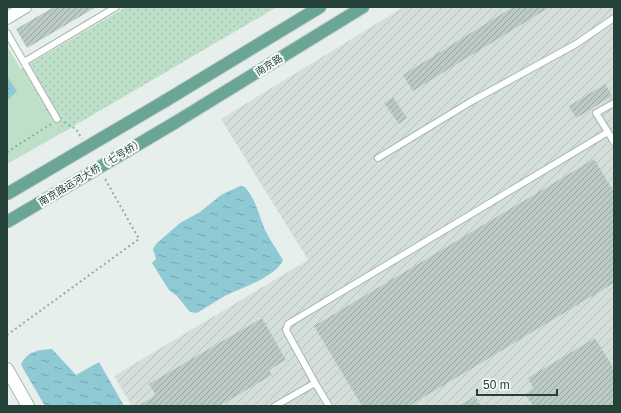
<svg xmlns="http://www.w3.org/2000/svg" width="621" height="413" viewBox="0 0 621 413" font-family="Helvetica,'Noto Sans SC',sans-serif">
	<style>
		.industrial { fill: url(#industrial-furrows) }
		.park { fill: #bfe0c8 }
		.garden { fill: url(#garden-dots) }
		.water { fill: url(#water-ripples) }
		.building { fill: url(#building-hatch) }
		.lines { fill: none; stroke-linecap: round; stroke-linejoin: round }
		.service-casing { stroke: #a8b8b2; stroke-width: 8 }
		.minor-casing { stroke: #a8b8b2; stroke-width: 14 }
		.primary-casing { stroke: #c2cac8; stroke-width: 14 }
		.path { stroke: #86b3a5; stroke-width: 2; stroke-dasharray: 2 3; stroke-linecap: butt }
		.service { stroke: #fff; stroke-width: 6 }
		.minor { stroke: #fff; stroke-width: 12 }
		.primary { stroke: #6aa596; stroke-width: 12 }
		.primary-bridge-casing { stroke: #c2cac8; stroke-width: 14; stroke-linecap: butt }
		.primary-bridge { stroke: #6aa596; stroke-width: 12 }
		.labels { text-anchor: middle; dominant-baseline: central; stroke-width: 4; stroke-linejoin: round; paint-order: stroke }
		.street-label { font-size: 10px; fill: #24423a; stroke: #f7fbf9 }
	</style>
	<defs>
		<pattern id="industrial-furrows" width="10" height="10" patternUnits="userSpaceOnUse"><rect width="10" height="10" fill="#d4dfda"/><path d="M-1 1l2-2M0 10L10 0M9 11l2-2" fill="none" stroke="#b6c1bc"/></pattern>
		<pattern id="garden-dots" width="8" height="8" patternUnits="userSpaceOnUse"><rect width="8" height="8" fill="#bfe0c8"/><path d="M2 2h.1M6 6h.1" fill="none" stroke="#a4c1ad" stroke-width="1.8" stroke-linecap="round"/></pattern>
		<pattern id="water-ripples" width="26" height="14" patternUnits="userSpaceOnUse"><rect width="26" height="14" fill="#8ec9d4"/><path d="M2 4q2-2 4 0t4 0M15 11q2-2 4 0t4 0" fill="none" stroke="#74a5ad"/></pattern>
		<pattern id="building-hatch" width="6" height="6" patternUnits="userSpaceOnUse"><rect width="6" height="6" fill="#bbcac4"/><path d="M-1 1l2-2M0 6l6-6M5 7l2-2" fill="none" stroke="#98a6a0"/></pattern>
	</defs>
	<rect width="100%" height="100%" fill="#e6efeb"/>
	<path class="industrial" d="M 404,7 L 614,7 L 614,406 L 132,406 L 114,376 L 308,260 L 221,119 Z"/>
	<path class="park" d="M 7,46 L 60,134 L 7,164 Z"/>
	<path class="garden" d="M 126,7 L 277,7 L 60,134 L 21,69 Z"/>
	<g class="water">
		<path d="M 7,76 L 17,91 L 7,101 Z"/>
		<path d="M 240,186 L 245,187 C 256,200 259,215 265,230 C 270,240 277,250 283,260 C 275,278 240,288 223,297 C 214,302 206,308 197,313 L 190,312 L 177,296 L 169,290 L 152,263 L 156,259 L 153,249 L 156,244 L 180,223 L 200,212 L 221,195 Z"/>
		<path d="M 52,349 L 76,375 L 99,362 L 124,406 L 45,406 L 21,365 C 27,351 38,350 52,349 Z"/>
	</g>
	<g class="building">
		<path d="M 54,7 L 96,7 L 27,48 L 16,29 Z"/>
		<path d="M 513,7 L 550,7 L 413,91 L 403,75 Z"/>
		<path d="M 605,84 L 612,96 L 576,118 L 569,106 Z"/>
		<path d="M 393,97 L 407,118 L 399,124 L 384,103 Z"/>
		<path d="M 594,159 L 614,192 L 614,283 L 409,406 L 362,406 L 314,326 Z"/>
		<path d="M 262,318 L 286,360 L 269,370 L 272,375 L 219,406 L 138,406 L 156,395 L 149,384 Z"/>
		<path d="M 595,338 L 614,369 L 614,406 L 533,406 L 525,394 L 534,389 L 528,378 Z"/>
		<path d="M 475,396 L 481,406 L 458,406 Z"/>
	</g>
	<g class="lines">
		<g class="service-casing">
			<g id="service">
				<path d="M 7,33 L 57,119"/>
				<path d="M 24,62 L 116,7"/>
				<path d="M 608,132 L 596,113 L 614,103"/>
				<path d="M 378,158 L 472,101 L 576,44 L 614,18"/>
				<path d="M 315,383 L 288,334 L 286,330 L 288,324 L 608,132 L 614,142"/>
				<path d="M 275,406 L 315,383 L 329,406"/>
			</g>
		</g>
		<g class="minor-casing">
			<g id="minor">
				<path d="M 7,18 L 25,7"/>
				<path d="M 7,369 L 28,406"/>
			</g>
		</g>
		<g class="primary-casing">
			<g id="primary">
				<path d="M 165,101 L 320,7"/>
				<path d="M 176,122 L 363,7"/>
			</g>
		</g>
		<g class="path">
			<path d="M 64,122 L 76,129 L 82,139"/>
			<path d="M 7,152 L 51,124"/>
			<path d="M 7,335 L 139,239 L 104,177"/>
		</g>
		<use href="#service" class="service"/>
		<use href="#minor" class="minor"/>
		<use href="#primary" class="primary"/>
		<g class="primary-bridge-casing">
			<g id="primary-bridge">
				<path d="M 7,194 L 165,101"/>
				<path d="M 7,222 L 176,122"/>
			</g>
		</g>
		<use href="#primary-bridge" class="primary-bridge"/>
	</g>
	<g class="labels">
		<g class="street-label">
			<text transform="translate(269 65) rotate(-32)">南京路</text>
			<text transform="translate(91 172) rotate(-31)">南京路运河大桥（七号桥）</text>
		</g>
	</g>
	<rect width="621" height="413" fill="none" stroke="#24423a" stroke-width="16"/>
	<path d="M477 389v6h80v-6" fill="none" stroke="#24423a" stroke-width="2"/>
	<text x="483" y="389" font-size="12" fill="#24423a" stroke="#f7fbf9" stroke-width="3" paint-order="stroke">50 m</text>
</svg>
